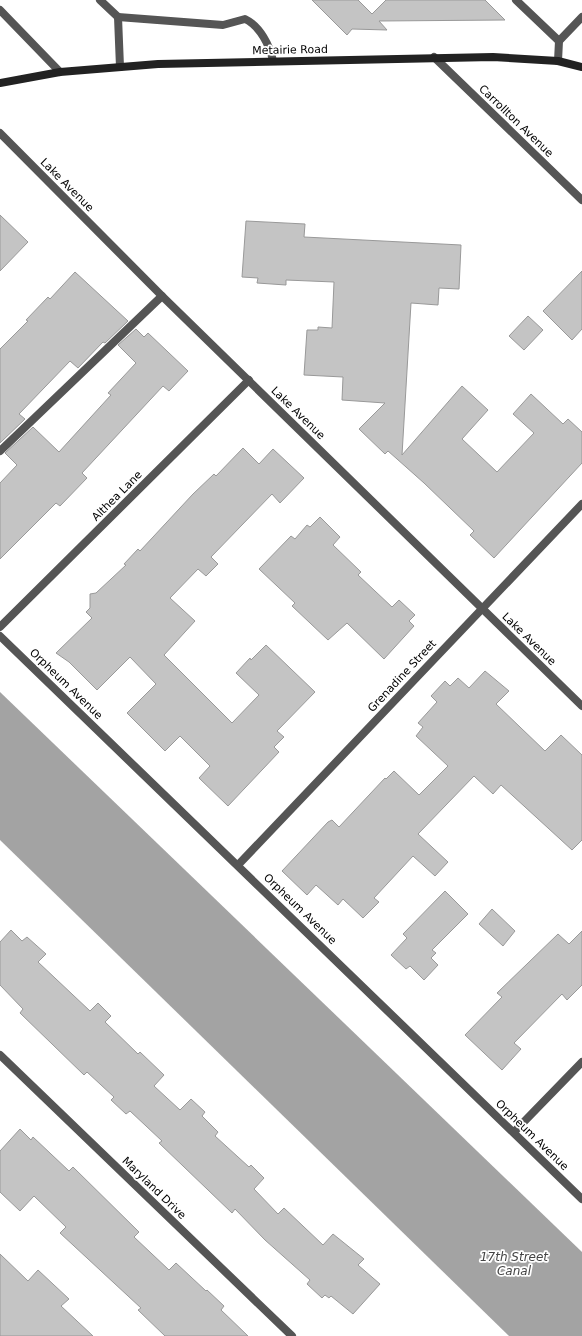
<svg xmlns="http://www.w3.org/2000/svg" width="582" height="1336" viewBox="0 0 582 1336" font-family="'DejaVu Sans',sans-serif">
	<style>
		.water { fill: #a3a3a3 }
		.building { fill: #c4c4c4; stroke: #999 }
		.lines { fill: none; stroke-linecap: round; stroke-linejoin: round }
		.lane { stroke: #555; stroke-width: 8 }
		.street { stroke: #555; stroke-width: 8 }
		.secondary { stroke: #222; stroke-width: 8 }
		.labels { text-anchor: middle; dominant-baseline: central; stroke-width: 3.5; stroke-linejoin: round; paint-order: stroke }
		.street-label { font-size: 11px; fill: #000; stroke: #fff }
		.water-label { font-size: 12px; font-style: italic; fill: #444; stroke: #fff }
	</style>
	<rect width="100%" height="100%" fill="#fff"/>
	<path class="water" d="M 0,692 L 582,1252 L 582,1336 L 509,1336 L 0,840 Z"/>
	<g class="building">
		<path d="M 312,0 L 358,0 L 372,14 L 386,0 L 485,0 L 505,20 L 379,21 L 387,30 L 352,29 L 347,35 Z"/>
		<path d="M 0,215 L 28,242 L 0,271 Z"/>
		<path d="M 246,221 L 305,224 L 304,237 L 461,245 L 459,289 L 439,288 L 438,305 L 411,303 L 402,455 L 462,386 L 488,410 L 462,439 L 497,472 L 534,433 L 513,414 L 531,394 L 563,424 L 568,419 L 582,432 L 582,463 L 494,558 L 470,535 L 474,531 L 424,483 L 388,451 L 385,454 L 359,429 L 385,403 L 342,400 L 343,377 L 304,375 L 307,330 L 318,330 L 318,327 L 332,328 L 334,282 L 286,280 L 286,285 L 257,283 L 258,278 L 242,277 Z"/>
		<path d="M 582,271 L 582,329 L 572,340 L 543,311 Z"/>
		<path d="M 75,272 L 128,321 L 105,343 L 103,342 L 78,368 L 70,361 L 19,414 L 25,419 L 0,443 L 0,349 L 28,321 L 26,320 L 48,297 L 50,299 Z"/>
		<path d="M 528,316 L 543,330 L 524,350 L 509,336 Z"/>
		<path d="M 136,329 L 144,337 L 148,333 L 188,371 L 169,391 L 163,386 L 82,473 L 87,478 L 60,506 L 56,503 L 0,559 L 0,483 L 17,465 L 5,453 L 33,427 L 59,452 L 111,395 L 108,393 L 136,363 L 118,345 Z"/>
		<path d="M 243,448 L 259,464 L 273,449 L 304,478 L 280,503 L 272,494 L 211,557 L 218,564 L 206,576 L 198,569 L 170,598 L 195,621 L 164,655 L 232,723 L 259,695 L 236,673 L 250,658 L 251,660 L 266,645 L 315,692 L 277,731 L 284,737 L 274,747 L 279,752 L 228,806 L 199,778 L 210,766 L 180,736 L 165,751 L 127,713 L 156,684 L 130,657 L 97,690 L 69,662 L 56,653 L 92,618 L 86,612 L 90,608 L 90,594 L 96,593 L 126,565 L 124,564 L 138,549 L 140,551 L 193,494 L 214,474 L 216,476 Z"/>
		<path d="M 320,517 L 340,537 L 333,545 L 361,572 L 358,575 L 392,607 L 399,600 L 415,615 L 409,621 L 414,626 L 384,659 L 347,623 L 328,640 L 292,606 L 295,603 L 259,569 L 291,536 L 295,539 L 307,525 L 310,527 Z"/>
		<path d="M 485,671 L 509,691 L 496,704 L 545,751 L 561,735 L 582,755 L 582,840 L 572,850 L 501,785 L 493,794 L 474,776 L 418,834 L 448,862 L 435,876 L 413,856 L 374,898 L 379,902 L 363,918 L 343,899 L 338,905 L 316,885 L 307,895 L 282,871 L 328,822 L 332,820 L 339,827 L 385,778 L 386,779 L 394,771 L 419,795 L 448,766 L 416,736 L 423,727 L 418,723 L 437,702 L 431,696 L 445,681 L 450,686 L 458,678 L 469,688 Z"/>
		<path d="M 445,891 L 468,914 L 432,950 L 436,953 L 431,958 L 438,965 L 424,980 L 410,966 L 406,969 L 391,955 L 407,938 L 403,934 Z"/>
		<path d="M 492,909 L 515,931 L 503,946 L 479,924 Z"/>
		<path d="M 11,930 L 22,941 L 27,937 L 46,954 L 38,962 L 90,1011 L 98,1003 L 111,1016 L 105,1022 L 138,1054 L 140,1052 L 164,1075 L 154,1086 L 180,1110 L 191,1099 L 205,1112 L 202,1116 L 218,1132 L 215,1136 L 249,1167 L 251,1165 L 264,1178 L 254,1189 L 278,1214 L 284,1208 L 323,1245 L 333,1234 L 364,1259 L 358,1265 L 380,1284 L 353,1314 L 331,1296 L 329,1298 L 325,1295 L 322,1298 L 307,1284 L 310,1280 L 265,1240 L 235,1209 L 232,1213 L 159,1143 L 162,1141 L 130,1111 L 126,1114 L 111,1100 L 114,1097 L 87,1072 L 84,1075 L 20,1013 L 23,1009 L 0,985 L 0,942 Z"/>
		<path d="M 582,931 L 582,985 L 567,1000 L 562,994 L 514,1043 L 521,1049 L 502,1070 L 465,1035 L 502,997 L 497,993 L 558,934 L 569,944 Z"/>
		<path d="M 20,1129 L 31,1140 L 33,1137 L 69,1171 L 73,1167 L 139,1232 L 134,1237 L 169,1270 L 176,1263 L 206,1291 L 207,1290 L 224,1306 L 221,1310 L 248,1336 L 165,1336 L 138,1310 L 141,1308 L 60,1233 L 66,1227 L 34,1196 L 20,1211 L 0,1192 L 0,1151 Z"/>
		<path d="M 0,1254 L 28,1281 L 38,1270 L 69,1299 L 61,1306 L 93,1336 L 0,1336 Z"/>
	</g>
	<g class="lines">
		<g class="lane">
			<path d="M 100,0 L 118,17 L 120,67"/>
			<path d="M 118,17 L 223,25 L 245,19 C 260,26 270,46 273,61"/>
			<path d="M 0,451 L 162,296"/>
		</g>
		<g class="street">
			<path d="M 516,0 L 559,41"/>
			<path d="M 0,10 L 60,72"/>
			<path d="M 434,57 L 582,200"/>
			<path d="M 558,61 L 559,41 L 582,17"/>
			<path d="M 0,133 L 162,296 L 582,706"/>
			<path d="M 0,627 L 249,380"/>
			<path d="M 0,636 L 582,1199"/>
			<path d="M 238,865 L 582,504"/>
			<path d="M 0,1055 L 292,1336"/>
			<path d="M 514,1132 L 582,1062"/>
		</g>
		<path class="secondary" d="M 0,83 L 60,72 L 158,64 L 493,57 L 558,61 L 582,67"/>
	</g>
	<g class="labels">
		<g class="street-label">
			<text transform="translate(290 50) rotate(-1)">Metairie Road</text>
			<text transform="translate(516 121) rotate(44)">Carrollton Avenue</text>
			<text transform="translate(67 185) rotate(45)">Lake Avenue</text>
			<text transform="translate(298 413) rotate(44)">Lake Avenue</text>
			<text transform="translate(117 496) rotate(-45)">Althea Lane</text>
			<text transform="translate(529 639) rotate(44)">Lake Avenue</text>
			<text transform="translate(402 676) rotate(-47)">Grenadine Street</text>
			<text transform="translate(66 684) rotate(44)">Orpheum Avenue</text>
			<text transform="translate(300 909) rotate(44)">Orpheum Avenue</text>
			<text transform="translate(532 1135) rotate(44)">Orpheum Avenue</text>
			<text transform="translate(154 1188) rotate(44)">Maryland Drive</text>
		</g>
		<g class="water-label">
			<text x="514" y="1257">17th Street<tspan x="514" dy="14">Canal</tspan></text>
		</g>
	</g>
</svg>
